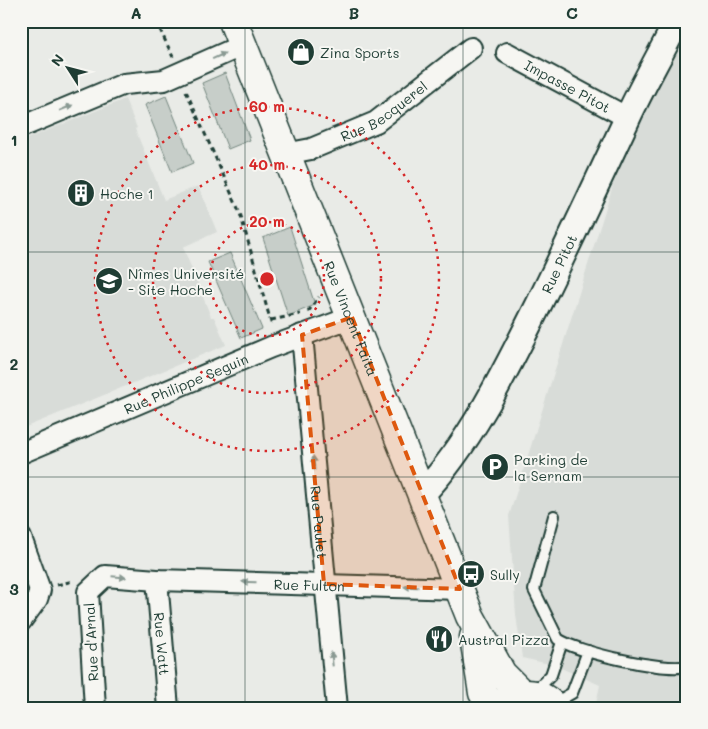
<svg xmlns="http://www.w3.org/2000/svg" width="708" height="729" viewBox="0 0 708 729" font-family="Mali,sans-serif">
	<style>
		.built { fill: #d8dcd8 }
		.green { fill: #c7cec9; stroke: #73867e }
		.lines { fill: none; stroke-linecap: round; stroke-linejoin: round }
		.service-casing { stroke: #1f3d34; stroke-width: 14 }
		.minor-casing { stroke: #1f3d34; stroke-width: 24 }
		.tertiary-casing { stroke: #1f3d34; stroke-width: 29 }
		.secondary-casing { stroke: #1f3d34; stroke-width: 31 }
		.path { stroke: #1f3d34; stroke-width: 3; stroke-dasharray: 5 4; stroke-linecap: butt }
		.service { stroke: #f6f6f2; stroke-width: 10 }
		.minor { stroke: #f6f6f2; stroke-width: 20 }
		.tertiary { stroke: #f6f6f2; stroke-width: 25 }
		.secondary { stroke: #f6f6f2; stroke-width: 28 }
		.oneway { fill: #8a9a93 }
		.marked { fill: #de580e; fill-opacity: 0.2; stroke: #de580e; stroke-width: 4; stroke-dasharray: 10 6; stroke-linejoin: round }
		.grid { fill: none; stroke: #1f3d34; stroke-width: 1; stroke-opacity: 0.55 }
		.ring { fill: none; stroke: #d62828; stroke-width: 2.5; stroke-dasharray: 2.5 5 }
		.labels { text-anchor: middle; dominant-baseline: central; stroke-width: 4; stroke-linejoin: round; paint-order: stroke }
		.poi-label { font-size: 14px; fill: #1f3d34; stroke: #f6f6f2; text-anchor: start }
		.street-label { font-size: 14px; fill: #1f3d34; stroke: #f6f6f2 }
		.centre { fill: #d62828; stroke: #f6f6f2; stroke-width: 2.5 }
		.ring-label { font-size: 15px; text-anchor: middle; font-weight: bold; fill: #d62828; stroke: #f6f6f2; stroke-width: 4; stroke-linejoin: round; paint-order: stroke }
		.neatline { fill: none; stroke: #1f3d34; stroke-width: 2 }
		.grid-label { font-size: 16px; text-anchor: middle; font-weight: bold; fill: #1f3d34 }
	</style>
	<rect width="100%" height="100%" fill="#e9ebe7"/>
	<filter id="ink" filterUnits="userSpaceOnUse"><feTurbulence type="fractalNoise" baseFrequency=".02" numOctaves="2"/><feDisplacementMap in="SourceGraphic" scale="10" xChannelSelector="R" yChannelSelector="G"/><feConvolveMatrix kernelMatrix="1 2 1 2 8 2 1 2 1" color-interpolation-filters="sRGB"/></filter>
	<g filter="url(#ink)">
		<g class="built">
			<path d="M 687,27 L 687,708 L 595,708 L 600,685 L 554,665 L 522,658 L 516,615 L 509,516 L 624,150 Z"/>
			<path d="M 125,99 L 137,128 L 135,129 L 164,200 L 198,186 L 202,195 L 217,232 L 183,247 L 211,317 L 214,317 L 226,345 L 21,429 L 21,141 Z"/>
		</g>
		<g class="green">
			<path d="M 225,73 L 250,140 L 228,149 L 202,83 Z"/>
			<path d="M 166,96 L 193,163 L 172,172 L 145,105 Z"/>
			<path d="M 290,227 L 315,305 L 288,316 L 263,238 Z"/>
			<path d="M 230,253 L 262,329 L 241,338 L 208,262 Z"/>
		</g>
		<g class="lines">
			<g class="service-casing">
				<g id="service">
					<path d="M 554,516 L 534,590 L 558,639 C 576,652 665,672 687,666"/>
					<path d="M 535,691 L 551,675 L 562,642"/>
					<path d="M 553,704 L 572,693 L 588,651"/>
				</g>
			</g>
			<g class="minor-casing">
				<g id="minor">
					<path id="s1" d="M 507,53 L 628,118"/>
					<path d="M 21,127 L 124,84 L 164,80 L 243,45"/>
					<path id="s2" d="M 285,154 L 311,149 L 376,122 L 471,48"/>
					<path id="s3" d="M 302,335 L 337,708"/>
					<path id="s4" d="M 21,453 L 271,347 L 352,317"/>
					<path d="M 21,538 L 40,590 L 37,599 L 21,621"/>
					<path id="s5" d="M 157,580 L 168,708"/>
					<path id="s6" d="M 95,708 L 88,592 L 105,576 L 157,580 L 460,589"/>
				</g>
			</g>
			<g class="tertiary-casing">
				<g id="tertiary">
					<path id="s7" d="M 422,494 C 470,445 508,366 539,304 C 569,243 598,181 627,119 C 642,86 661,54 677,21"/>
				</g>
			</g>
			<g class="secondary-casing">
				<g id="secondary">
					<path id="s8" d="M 233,21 L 470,616 L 502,674 L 522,694"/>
					<path d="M 474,637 L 483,693 L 493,708"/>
					<path d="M 505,701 C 522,690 542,692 555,708"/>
				</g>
			</g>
			<g class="path">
				<path d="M 156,21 L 173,57"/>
				<path d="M 186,91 L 240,213 L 272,326"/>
				<path d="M 308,312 L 319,297"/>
				<path d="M 271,320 L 300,314"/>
				<path d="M 57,585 L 73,581"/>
			</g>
			<use href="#service" class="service"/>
			<use href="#minor" class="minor"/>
			<use href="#tertiary" class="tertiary"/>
			<use href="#secondary" class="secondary"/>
		</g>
		<defs><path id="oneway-solid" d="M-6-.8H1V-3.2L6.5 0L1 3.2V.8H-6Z" transform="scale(1.25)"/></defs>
		<g class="oneway">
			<use href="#oneway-solid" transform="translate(219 56) rotate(-24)"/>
			<use href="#oneway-solid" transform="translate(66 108) rotate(-23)"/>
			<use href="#oneway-solid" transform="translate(314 463) rotate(-95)"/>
			<use href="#oneway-solid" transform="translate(119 577) rotate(5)"/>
			<use href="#oneway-solid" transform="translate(249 582) rotate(-178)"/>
			<use href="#oneway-solid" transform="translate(411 587) rotate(-178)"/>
			<use href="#oneway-solid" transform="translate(332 659) rotate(-96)"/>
		</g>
	</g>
	<path class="marked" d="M 352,317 L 460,589 L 324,584 L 302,335 Z"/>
	<path class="grid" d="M 245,21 L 245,708M 463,21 L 463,708M 21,252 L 687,252M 21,477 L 687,477"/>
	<g class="ring">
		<circle cx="267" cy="279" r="57"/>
		<circle cx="267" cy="279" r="114"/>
		<circle cx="267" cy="279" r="172"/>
	</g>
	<defs>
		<g id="shop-disc" transform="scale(1.4375)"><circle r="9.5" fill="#1f3d34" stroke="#f6f6f2"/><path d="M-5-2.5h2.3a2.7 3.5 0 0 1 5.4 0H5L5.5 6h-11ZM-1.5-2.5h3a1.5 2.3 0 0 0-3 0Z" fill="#fff"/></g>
		<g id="building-disc" transform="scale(1.4375)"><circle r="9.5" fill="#1f3d34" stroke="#f6f6f2"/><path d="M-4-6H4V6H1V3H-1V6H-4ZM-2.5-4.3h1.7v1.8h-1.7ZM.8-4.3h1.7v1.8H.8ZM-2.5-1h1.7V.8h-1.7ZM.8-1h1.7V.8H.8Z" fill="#fff"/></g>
		<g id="university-disc" transform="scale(1.4375)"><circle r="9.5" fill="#1f3d34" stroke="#f6f6f2"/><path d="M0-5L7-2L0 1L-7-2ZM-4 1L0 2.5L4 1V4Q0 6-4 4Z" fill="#fff"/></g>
		<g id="parking-disc" transform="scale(1.4375)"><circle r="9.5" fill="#1f3d34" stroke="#f6f6f2"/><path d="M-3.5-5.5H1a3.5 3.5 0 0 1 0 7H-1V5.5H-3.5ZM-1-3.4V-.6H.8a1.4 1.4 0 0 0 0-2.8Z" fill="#fff"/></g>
		<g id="bus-disc" transform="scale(1.4375)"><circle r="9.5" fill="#1f3d34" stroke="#f6f6f2"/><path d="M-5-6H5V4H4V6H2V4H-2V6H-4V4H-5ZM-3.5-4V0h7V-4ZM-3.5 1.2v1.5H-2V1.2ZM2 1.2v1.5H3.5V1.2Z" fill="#fff"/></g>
		<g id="restaurant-disc" transform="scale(1.4375)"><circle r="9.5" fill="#1f3d34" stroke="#f6f6f2"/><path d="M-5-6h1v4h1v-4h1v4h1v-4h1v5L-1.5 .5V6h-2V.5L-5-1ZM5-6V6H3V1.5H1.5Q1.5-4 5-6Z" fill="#fff"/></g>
	</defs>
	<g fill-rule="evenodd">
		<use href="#shop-disc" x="301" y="52"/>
		<use href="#building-disc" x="81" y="193"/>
		<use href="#university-disc" x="109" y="281"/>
		<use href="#parking-disc" x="495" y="467"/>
		<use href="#bus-disc" x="471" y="574"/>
		<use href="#restaurant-disc" x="439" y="639"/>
	</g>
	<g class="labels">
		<g class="poi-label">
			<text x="320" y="52">Zina Sports</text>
			<text x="100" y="193">Hoche 1</text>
			<text x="128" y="273">Nîmes Université<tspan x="128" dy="16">- Site Hoche</tspan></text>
			<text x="514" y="459">Parking de<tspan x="514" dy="16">la Sernam</tspan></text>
			<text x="490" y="574">Sully</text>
			<text x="458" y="639">Austral Pizza</text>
		</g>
		<g class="street-label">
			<text stroke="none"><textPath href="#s1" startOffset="69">Impasse Pitot</textPath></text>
			<text stroke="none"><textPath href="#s2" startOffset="109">Rue Becquerel</textPath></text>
			<text stroke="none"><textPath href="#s7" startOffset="269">Rue Pitot</textPath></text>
			<text stroke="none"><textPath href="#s8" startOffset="320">Rue Vincent Faïta</textPath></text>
			<text stroke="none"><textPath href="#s4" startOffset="179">Rue Philippe Seguin</textPath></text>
			<text stroke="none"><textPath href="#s3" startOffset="188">Rue Paulet</textPath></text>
			<text stroke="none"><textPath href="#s6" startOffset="344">Rue Fulton</textPath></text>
			<text transform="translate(91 642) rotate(-93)">Rue d'Arnal</text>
			<text stroke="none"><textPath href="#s5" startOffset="64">Rue Watt</textPath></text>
		</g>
	</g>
	<circle cx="267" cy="279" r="8" class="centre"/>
	<g class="ring-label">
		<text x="267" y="112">60 m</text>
		<text x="267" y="170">40 m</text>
		<text x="267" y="227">20 m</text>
	</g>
	<rect width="708" height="729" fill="none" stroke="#f6f6f2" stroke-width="55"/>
	<g transform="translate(68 68) rotate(306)" stroke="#f6f6f2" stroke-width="4" paint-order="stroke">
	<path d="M0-4L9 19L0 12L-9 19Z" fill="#1f3d34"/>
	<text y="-8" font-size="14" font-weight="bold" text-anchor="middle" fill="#1f3d34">N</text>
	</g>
	<rect x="28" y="28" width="652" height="674" class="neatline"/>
	<g class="grid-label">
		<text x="136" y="19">A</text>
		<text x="354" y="19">B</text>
		<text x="572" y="19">C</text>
		<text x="14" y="146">1</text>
		<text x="14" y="370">2</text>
		<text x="14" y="595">3</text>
	</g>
</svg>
